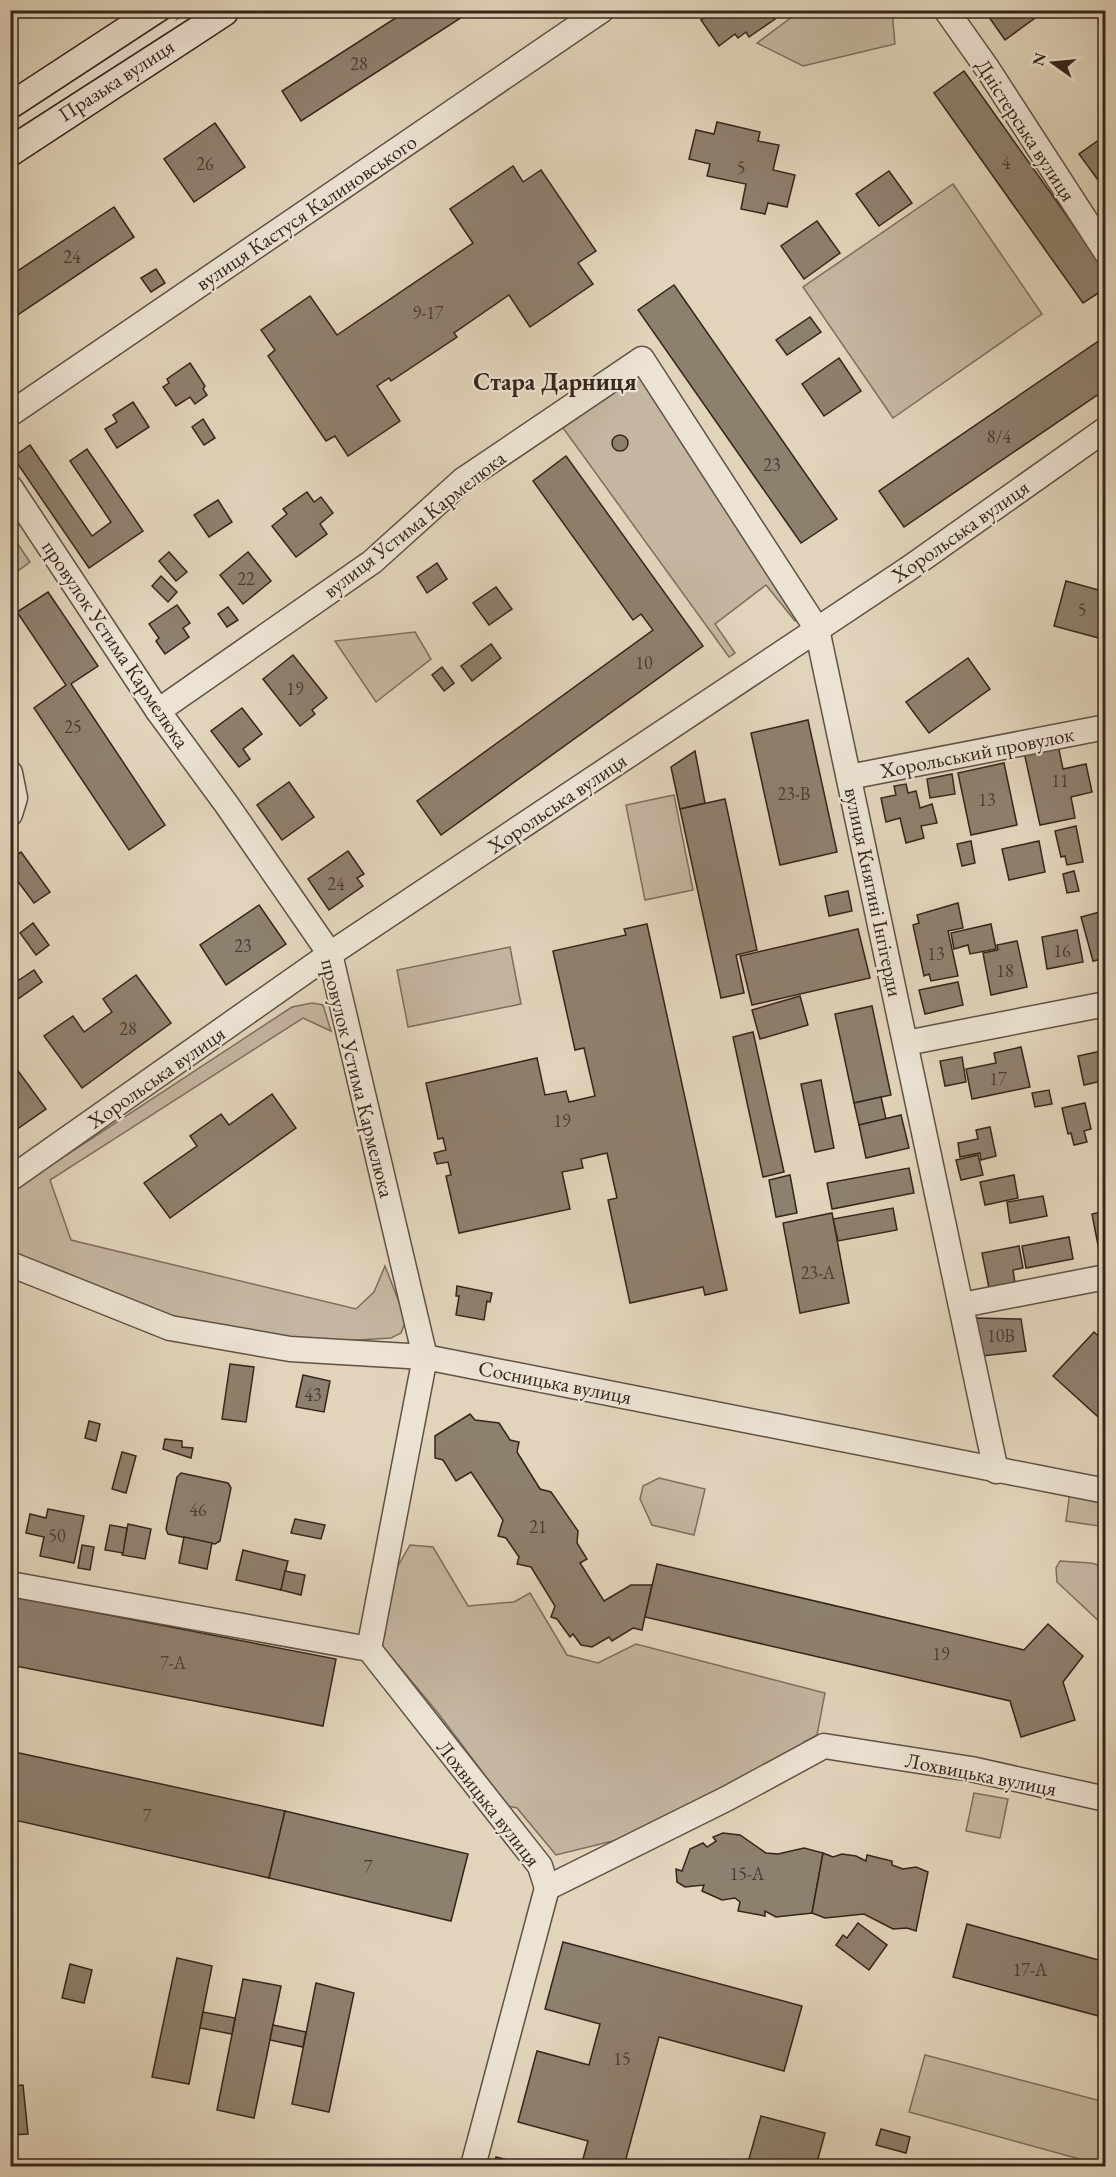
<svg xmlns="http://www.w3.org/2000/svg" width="1116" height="2177" viewBox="0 0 1116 2177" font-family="'EB Garamond',serif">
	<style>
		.green { fill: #c4b6a0; stroke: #7c6e5e; stroke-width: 1.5 }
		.building { fill: #8e806e; stroke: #35251b; stroke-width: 1.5 }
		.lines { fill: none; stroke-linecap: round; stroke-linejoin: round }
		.street-casing { stroke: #605143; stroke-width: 27 }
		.secondary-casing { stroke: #35251b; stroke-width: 36 }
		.street { stroke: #ece3d3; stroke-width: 24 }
		.secondary { stroke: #ece3d3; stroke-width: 33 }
		.tram { stroke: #35251b; stroke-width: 1.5 }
		.labels { text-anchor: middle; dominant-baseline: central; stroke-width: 4.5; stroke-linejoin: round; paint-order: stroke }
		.number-label { font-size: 18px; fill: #4b3c30 }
		.street-label { font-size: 21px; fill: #35251b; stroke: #ece3d3 }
		.quarter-label { font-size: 24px; font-weight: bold; fill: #35251b; stroke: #ece3d3 }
	</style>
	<rect width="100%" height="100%" fill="#e1d4bb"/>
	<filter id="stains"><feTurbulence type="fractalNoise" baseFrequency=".00333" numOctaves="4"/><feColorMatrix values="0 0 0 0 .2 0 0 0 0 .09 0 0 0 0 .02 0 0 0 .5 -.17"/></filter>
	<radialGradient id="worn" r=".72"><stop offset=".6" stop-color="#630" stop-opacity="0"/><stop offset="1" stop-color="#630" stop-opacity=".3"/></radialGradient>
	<g class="green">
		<path d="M 800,11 L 892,11 L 895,44 L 803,66 L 757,43 Z"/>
		<path d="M 953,184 L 1042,314 L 893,418 L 803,287 Z"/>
		<path d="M 637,369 L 802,616 L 795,621 L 766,585 L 715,624 L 735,653 L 729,657 L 558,421 Z"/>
		<path d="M 11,534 L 30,562 L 11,576 L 10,576 Z"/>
		<path d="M 415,632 L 431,659 L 376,702 L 335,641 Z"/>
		<path d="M 674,795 L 693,890 L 645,900 L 626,805 Z"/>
		<path d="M 510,947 L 521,1004 L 408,1027 L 397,970 Z"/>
		<path d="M 312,1003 L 323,1005 L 331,1031 L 303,1018 L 50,1180 L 71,1240 L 356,1309 L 374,1292 L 385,1266 L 406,1320 L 401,1333 L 391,1338 L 322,1342 L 184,1321 L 19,1255 C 9,1239 4,1209 15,1192 C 19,1186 28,1181 33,1177 L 292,1007 Z"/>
		<path d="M 659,1478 L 705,1489 L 694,1535 L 652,1525 L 640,1499 L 643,1486 Z"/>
		<path d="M 1070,1491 L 1105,1496 L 1105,1527 L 1066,1521 Z"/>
		<path d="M 410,1545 L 433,1547 L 468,1606 L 514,1602 L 530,1593 L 567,1655 L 598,1663 L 636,1644 L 825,1693 L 817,1735 L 804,1742 L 799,1754 L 637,1835 L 556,1855 L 517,1808 L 508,1806 L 438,1713 L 380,1643 L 391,1578 Z"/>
		<path d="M 1060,1561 L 1091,1563 L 1105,1567 L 1105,1624 L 1100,1622 L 1057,1582 L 1056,1568 Z"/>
		<path d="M 974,1793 L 1008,1799 L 1000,1838 L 966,1831 Z"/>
		<path d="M 925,2055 L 1105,2102 L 1105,2166 L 909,2112 Z"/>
	</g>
	<g class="building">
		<path d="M 408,10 L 473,10 L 301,121 L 282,91 Z"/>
		<path d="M 707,10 L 775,10 L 771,13 L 775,19 L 749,37 L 746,32 L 738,38 L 735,34 L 719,46 L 701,20 L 710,14 Z"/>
		<path d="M 984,10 L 1030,10 L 1035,18 L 1005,40 Z"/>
		<path d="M 964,71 L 1106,271 L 1106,288 L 1083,303 L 934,93 Z"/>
		<path d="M 717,122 L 760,132 L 758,141 L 779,145 L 773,170 L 795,175 L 787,207 L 768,203 L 765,214 L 741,209 L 746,184 L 707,176 L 710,164 L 689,159 L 696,130 L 714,134 Z"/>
		<path d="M 215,123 L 245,167 L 194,202 L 164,159 Z"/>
		<path d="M 1106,135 L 1106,191 L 1079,154 Z"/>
		<path d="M 513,166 L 523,182 L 541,170 L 596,251 L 578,263 L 593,284 L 530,327 L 509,295 L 454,333 L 457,337 L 391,381 L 389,378 L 377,386 L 400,421 L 348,456 L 335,436 L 326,441 L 268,356 L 275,350 L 261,330 L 310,296 L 337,335 L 473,243 L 450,209 Z"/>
		<path d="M 889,171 L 912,203 L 879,226 L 856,194 Z"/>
		<path d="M 114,207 L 134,237 L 10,320 L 10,276 Z"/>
		<path d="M 817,221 L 840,253 L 804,279 L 781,246 Z"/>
		<path d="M 156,269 L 165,283 L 151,292 L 141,278 Z"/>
		<path d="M 674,285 L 837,519 L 801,543 L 638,310 Z"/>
		<path d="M 810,317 L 821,332 L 787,355 L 776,340 Z"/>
		<path d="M 1106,336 L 1106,389 L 904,527 L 879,491 Z"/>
		<path d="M 839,358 L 861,391 L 824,416 L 802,384 Z"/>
		<path d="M 190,363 L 205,386 L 203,389 L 207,395 L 195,404 L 190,397 L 176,406 L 163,387 L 169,383 L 167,379 Z"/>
		<path d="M 133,402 L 149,427 L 117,448 L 105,429 L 117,422 L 113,415 Z"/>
		<path d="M 203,419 L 215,438 L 204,445 L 192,427 Z"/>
		<circle cx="620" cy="443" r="8"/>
		<path d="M 30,445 L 92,536 L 111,522 L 70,461 L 87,449 L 143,531 L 89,568 L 13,457 Z"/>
		<path d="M 566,456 L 703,646 L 441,835 L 417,801 L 653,630 L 641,614 L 633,620 L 533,481 Z"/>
		<path d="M 307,492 L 314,502 L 321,497 L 333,513 L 320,524 L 327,534 L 296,557 L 272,526 L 287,514 L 283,509 Z"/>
		<path d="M 218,500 L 232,522 L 209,537 L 194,515 Z"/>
		<path d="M 169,552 L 187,572 L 176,581 L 159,561 Z"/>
		<path d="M 248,552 L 271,581 L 243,604 L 220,575 Z"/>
		<path d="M 437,563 L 447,579 L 427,593 L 417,577 Z"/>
		<path d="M 161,576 L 177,592 L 168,602 L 152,586 Z"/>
		<path d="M 1066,581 L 1106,592 L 1106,640 L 1054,626 Z"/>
		<path d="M 496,587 L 512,609 L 489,625 L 473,603 Z"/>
		<path d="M 48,592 L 98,666 L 71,684 L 165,825 L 129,850 L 34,708 L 66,685 L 17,612 Z"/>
		<path d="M 177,605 L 190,623 L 183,628 L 189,637 L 165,654 L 156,641 L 159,638 L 149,624 Z"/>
		<path d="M 228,607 L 238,620 L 227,627 L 218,614 Z"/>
		<path d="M 491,644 L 501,658 L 472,681 L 461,666 Z"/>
		<path d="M 293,655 L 327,698 L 312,710 L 315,714 L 300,726 L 263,679 Z"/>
		<path d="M 968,658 L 990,689 L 929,733 L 906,702 Z"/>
		<path d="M 442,667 L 454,683 L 444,691 L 432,675 Z"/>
		<path d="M 242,708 L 262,734 L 243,749 L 250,759 L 239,767 L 211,731 Z"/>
		<path d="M 808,720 L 837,852 L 780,865 L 751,733 Z"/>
		<path d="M 1058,745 L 1063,769 L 1086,764 L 1092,792 L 1071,797 L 1075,818 L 1040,825 L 1024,752 Z"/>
		<path d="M 695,751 L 705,803 L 680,809 L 671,767 Z"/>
		<path d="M 1004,763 L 1017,825 L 971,835 L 958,773 Z"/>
		<path d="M 952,774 L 955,794 L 930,798 L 927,779 Z"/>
		<path d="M 289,782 L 314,817 L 282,840 L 257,805 Z"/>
		<path d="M 906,784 L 908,793 L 916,791 L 920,808 L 932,804 L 937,823 L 921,826 L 924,838 L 906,843 L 900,818 L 886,822 L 881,798 L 896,795 L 894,786 Z"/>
		<path d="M 725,799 L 757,950 L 736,955 L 744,993 L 721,998 L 680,809 Z"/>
		<path d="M 1076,826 L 1083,862 L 1067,865 L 1065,856 L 1061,857 L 1055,831 Z"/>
		<path d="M 971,841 L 975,863 L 962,866 L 957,844 Z"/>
		<path d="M 1039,841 L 1045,872 L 1009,880 L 1002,849 Z"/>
		<path d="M 348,851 L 364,874 L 357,878 L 363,886 L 329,910 L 308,879 Z"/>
		<path d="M 21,852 L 50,892 L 34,903 L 10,871 L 10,859 Z"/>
		<path d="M 1074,871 L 1079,891 L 1067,893 L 1063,874 Z"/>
		<path d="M 848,891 L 852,911 L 829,916 L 825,896 Z"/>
		<path d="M 958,903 L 963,928 L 948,931 L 958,976 L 931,981 L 929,974 L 924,976 L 913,925 L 919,923 L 917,915 Z"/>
		<path d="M 259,905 L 286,944 L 226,985 L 200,945 Z"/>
		<path d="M 1100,912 L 1102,919 L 1106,918 L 1106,958 L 1093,961 L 1081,917 Z"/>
		<path d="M 33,923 L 49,945 L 36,955 L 20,933 Z"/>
		<path d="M 647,924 L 727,1290 L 705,1295 L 703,1287 L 630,1303 L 608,1200 L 617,1198 L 607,1153 L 581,1159 L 583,1168 L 562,1172 L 570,1209 L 459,1233 L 446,1176 L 451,1175 L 448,1162 L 437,1164 L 434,1153 L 446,1150 L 443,1138 L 438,1139 L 426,1083 L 537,1058 L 545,1095 L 566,1091 L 569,1102 L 595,1096 L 584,1048 L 575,1050 L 553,951 L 626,935 L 624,929 Z"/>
		<path d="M 991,924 L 996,949 L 970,954 L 968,945 L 954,949 L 951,933 Z"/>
		<path d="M 858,929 L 870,978 L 752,1005 L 740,956 Z"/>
		<path d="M 1077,930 L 1083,962 L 1047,969 L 1042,937 Z"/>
		<path d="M 1017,941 L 1027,987 L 991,995 L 983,953 L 998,950 L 997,945 Z"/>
		<path d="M 34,970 L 42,982 L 15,1001 L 10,986 Z"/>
		<path d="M 136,975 L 171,1023 L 82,1088 L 44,1036 L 73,1016 L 84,1032 L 112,1012 L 103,999 Z"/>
		<path d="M 958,982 L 963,1005 L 925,1014 L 919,990 Z"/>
		<path d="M 800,996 L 808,1025 L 760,1039 L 752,1010 Z"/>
		<path d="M 872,1006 L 891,1095 L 854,1103 L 835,1014 Z"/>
		<path d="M 753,1032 L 784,1172 L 763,1177 L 733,1037 Z"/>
		<path d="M 1021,1047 L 1030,1087 L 972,1099 L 966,1069 L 996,1063 L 994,1053 Z"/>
		<path d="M 1106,1050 L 1106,1080 L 1084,1085 L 1078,1056 Z"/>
		<path d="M 962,1057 L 966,1082 L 945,1086 L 940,1061 Z"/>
		<path d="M 10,1060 L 46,1109 L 10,1134 Z"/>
		<path d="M 821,1080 L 834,1148 L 815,1152 L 801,1084 Z"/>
		<path d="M 1049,1090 L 1052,1104 L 1035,1107 L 1032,1093 Z"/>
		<path d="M 272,1094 L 296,1128 L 170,1218 L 144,1183 L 197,1146 L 190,1136 L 221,1114 L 229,1125 Z"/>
		<path d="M 881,1097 L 886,1119 L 859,1125 L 854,1103 Z"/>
		<path d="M 1085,1103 L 1091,1129 L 1084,1131 L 1087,1142 L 1074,1145 L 1071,1133 L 1068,1134 L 1062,1108 Z"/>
		<path d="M 901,1115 L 909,1148 L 866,1158 L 859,1125 Z"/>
		<path d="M 990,1127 L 996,1156 L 981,1160 L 980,1153 L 960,1157 L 958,1143 L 978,1139 L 976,1130 Z"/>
		<path d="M 978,1155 L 983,1175 L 961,1180 L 956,1160 Z"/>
		<path d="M 909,1168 L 914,1193 L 832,1209 L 827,1183 Z"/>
		<path d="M 790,1175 L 797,1213 L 776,1217 L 769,1180 Z"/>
		<path d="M 1014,1175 L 1018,1198 L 985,1205 L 980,1182 Z"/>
		<path d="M 1043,1196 L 1047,1216 L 1010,1223 L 1007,1202 Z"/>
		<path d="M 893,1208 L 897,1230 L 838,1241 L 833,1219 Z"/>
		<path d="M 1106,1211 L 1106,1265 L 1102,1266 L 1092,1214 Z"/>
		<path d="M 832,1213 L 849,1303 L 800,1313 L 783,1223 Z"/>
		<path d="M 1069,1237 L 1073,1259 L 1026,1268 L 1022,1246 Z"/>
		<path d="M 1019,1246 L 1023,1268 L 1013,1270 L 1015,1283 L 989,1288 L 982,1253 Z"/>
		<path d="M 457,1286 L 492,1293 L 490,1302 L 487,1301 L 484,1320 L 456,1315 L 459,1296 L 456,1296 Z"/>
		<path d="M 975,1318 L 1021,1319 L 1026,1351 L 982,1356 Z"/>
		<path d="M 1094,1332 L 1106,1343 L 1106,1424 L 1053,1376 Z"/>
		<path d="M 230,1364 L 254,1367 L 246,1422 L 222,1419 Z"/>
		<path d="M 303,1375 L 330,1381 L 324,1412 L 296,1407 Z"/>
		<path d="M 470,1414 L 475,1420 L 499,1423 L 510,1440 L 519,1442 L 517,1452 L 540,1489 L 551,1492 L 578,1531 L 577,1543 L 587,1559 L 580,1563 L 604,1601 L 631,1585 L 652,1585 L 642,1630 L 633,1628 L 612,1641 L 609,1637 L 592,1647 L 581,1645 L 573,1634 L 570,1637 L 557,1619 L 551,1617 L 555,1606 L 531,1567 L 517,1564 L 519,1557 L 506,1538 L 498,1536 L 503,1520 L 471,1472 L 456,1481 L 443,1460 L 435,1458 L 435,1436 Z"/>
		<path d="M 89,1421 L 100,1424 L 96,1441 L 85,1438 Z"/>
		<path d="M 165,1439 L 182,1441 L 182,1447 L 193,1448 L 191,1458 L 163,1449 Z"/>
		<path d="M 122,1452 L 136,1456 L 126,1493 L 112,1489 Z"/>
		<path d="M 181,1473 L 228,1483 L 231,1488 L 220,1541 L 215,1544 L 168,1534 L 166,1529 L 177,1477 Z"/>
		<path d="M 48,1509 L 84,1516 L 74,1563 L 40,1556 L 44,1537 L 26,1533 L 30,1514 L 46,1518 Z"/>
		<path d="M 295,1519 L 325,1525 L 321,1539 L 291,1533 Z"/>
		<path d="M 128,1524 L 151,1529 L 145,1559 L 122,1555 Z"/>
		<path d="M 110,1525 L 127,1528 L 123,1553 L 105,1550 Z"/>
		<path d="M 184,1537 L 212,1543 L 207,1569 L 179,1563 Z"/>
		<path d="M 82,1545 L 94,1547 L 90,1570 L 78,1568 Z"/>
		<path d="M 243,1550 L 288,1561 L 281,1590 L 236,1580 Z"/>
		<path d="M 657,1564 L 1024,1650 L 1048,1624 L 1083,1656 L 1063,1682 L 1075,1720 L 1021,1737 L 1010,1701 L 645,1617 Z"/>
		<path d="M 285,1571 L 305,1575 L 301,1595 L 281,1590 Z"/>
		<path d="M 10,1596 L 336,1659 L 323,1726 L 10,1665 Z"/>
		<path d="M 10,1751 L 285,1811 L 269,1878 L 10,1819 Z"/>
		<path d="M 285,1811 L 468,1854 L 451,1921 L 269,1878 Z"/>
		<path d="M 723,1833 L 740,1835 L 766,1853 L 778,1854 L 804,1848 L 823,1853 L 812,1913 L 776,1917 L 765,1911 L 765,1916 L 738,1911 L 740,1902 L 735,1898 L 722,1900 L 702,1891 L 704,1885 L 685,1887 L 677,1882 L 676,1869 L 682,1871 L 690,1849 L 703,1843 L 707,1847 L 716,1841 L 713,1837 Z"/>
		<path d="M 823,1853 L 833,1857 L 842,1854 L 856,1856 L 866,1861 L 867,1855 L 892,1861 L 892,1865 L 903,1869 L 916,1867 L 928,1872 L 916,1931 L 907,1928 L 893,1929 L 864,1914 L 825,1918 L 812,1913 Z"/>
		<path d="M 858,1923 L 887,1945 L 869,1970 L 836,1945 L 843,1935 L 847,1938 Z"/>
		<path d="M 967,1924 L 1106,1962 L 1106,2018 L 953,1977 Z"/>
		<path d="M 563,1942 L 802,2006 L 784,2071 L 659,2037 L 624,2166 L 581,2166 L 588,2141 L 518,2122 L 537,2051 L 589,2065 L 600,2024 L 545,2009 Z"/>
		<path d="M 177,1958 L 212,1966 L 189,2084 L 152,2077 Z"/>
		<path d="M 70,1964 L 92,1970 L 84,2003 L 62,1998 Z"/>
		<path d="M 243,1979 L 281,1986 L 254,2118 L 217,2110 Z"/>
		<path d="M 316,1983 L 354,1993 L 329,2112 L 292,2104 Z"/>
		<path d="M 203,2012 L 235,2018 L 232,2034 L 200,2028 Z"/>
		<path d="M 273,2025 L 306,2032 L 303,2047 L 270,2040 Z"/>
		<path d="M 23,2085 L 28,2134 L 10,2135 L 10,2086 Z"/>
		<path d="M 761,2116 L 825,2133 L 816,2166 L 747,2166 Z"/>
		<path d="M 881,2129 L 910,2137 L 906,2153 L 876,2145 Z"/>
		<path d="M 496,2157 L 531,2166 L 494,2166 Z"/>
		<path d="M 154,2160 L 155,2166 L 115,2166 L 114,2164 Z"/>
	</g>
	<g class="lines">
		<g class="street-casing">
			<g id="street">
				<path d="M 946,10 L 987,68 L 1106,252"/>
				<path d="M 10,414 L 602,10"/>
				<path d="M 10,487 L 158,711 L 227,805 L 330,954 L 425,1357 L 369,1649"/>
				<path d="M 158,711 L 372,562 L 463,480 L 642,359 L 817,629 L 996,1471"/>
				<path d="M 10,773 L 15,798 L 10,814"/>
				<path d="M 849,777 L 1106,727"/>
				<path d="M 906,1043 L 1106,1004"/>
				<path d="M 10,1179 L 330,954 L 908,569 L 1106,429"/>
				<path d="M 10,1264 L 170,1328 L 290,1349 L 425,1357 L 1106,1491"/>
				<path d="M 962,1305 L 1106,1277"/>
				<path d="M 10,1584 L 369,1649 L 540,1866 L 547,1888 L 728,1798 L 824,1746 L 971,1769 L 1106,1799"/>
				<path d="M 473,2166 L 547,1888"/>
			</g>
		</g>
		<g class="secondary-casing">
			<g id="secondary">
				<path d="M 10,110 L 163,10"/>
				<path d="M 10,149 L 222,10"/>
			</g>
		</g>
		<use href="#street" class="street"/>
		<use href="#secondary" class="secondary"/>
		<g class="tram">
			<path d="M 10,122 L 181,10"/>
			<path d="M 10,134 L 203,10"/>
		</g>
	</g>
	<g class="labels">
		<g class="number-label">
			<text x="359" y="63">28</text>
			<text x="1006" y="162">4</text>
			<text x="205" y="163">26</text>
			<text x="741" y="167">5</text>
			<text x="72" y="256">24</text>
			<text x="428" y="312">9-17</text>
			<text x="999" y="436">8/4</text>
			<text x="772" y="464">23</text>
			<text x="246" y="578">22</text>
			<text x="1082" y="609">5</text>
			<text x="644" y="662">10</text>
			<text x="295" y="688">19</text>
			<text x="73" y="726">25</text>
			<text x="1060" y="780">11</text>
			<text x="794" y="793">23-В</text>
			<text x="987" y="799">13</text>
			<text x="336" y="883">24</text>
			<text x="243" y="945">23</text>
			<text x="1062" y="950">16</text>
			<text x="936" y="953">13</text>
			<text x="1005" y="970">18</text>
			<text x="128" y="1028">28</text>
			<text x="998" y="1078">17</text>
			<text x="562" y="1120">19</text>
			<text x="818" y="1272">23-А</text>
			<text x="1001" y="1335">10В</text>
			<text x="313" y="1394">43</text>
			<text x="198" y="1509">46</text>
			<text x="538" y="1526">21</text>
			<text x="57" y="1535">50</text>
			<text x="941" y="1653">19</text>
			<text x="173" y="1662">7-А</text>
			<text x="147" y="1815">7</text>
			<text x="368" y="1866">7</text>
			<text x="747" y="1873">15-А</text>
			<text x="1030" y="1969">17-А</text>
			<text x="622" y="2058">15</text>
		</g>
		<g class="street-label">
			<text transform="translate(116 80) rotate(-33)">Празька вулиця</text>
			<text transform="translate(1026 130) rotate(57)">Дністерська вулиця</text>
			<text transform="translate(306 212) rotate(-34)">вулиця Кастуся Калиновського</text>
			<text transform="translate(414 524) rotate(-38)">вулиця Устима Кармелюка</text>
			<text transform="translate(960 531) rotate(-35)">Хорольська вулиця</text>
			<text transform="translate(116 644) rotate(56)">провулок Устима Кармелюка</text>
			<text transform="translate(977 752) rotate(-11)">Хорольський провулок</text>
			<text transform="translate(557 803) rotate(-34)">Хорольська вулиця</text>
			<text transform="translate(874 892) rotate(78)">вулиця Княгині Інгігерди</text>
			<text transform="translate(156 1077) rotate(-35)">Хорольська вулиця</text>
			<text transform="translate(358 1078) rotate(76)">провулок Устима Кармелюка</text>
			<text transform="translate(555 1382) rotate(11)">Сосницька вулиця</text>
			<text transform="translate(981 1774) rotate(11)">Лохвицька вулиця</text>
			<text transform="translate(489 1803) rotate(52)">Лохвицька вулиця</text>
		</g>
		<g class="quarter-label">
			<text x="555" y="381">Стара Дарниця</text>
		</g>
	</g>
	<rect width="1116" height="2177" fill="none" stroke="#e1d4bb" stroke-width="36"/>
	<rect x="12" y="12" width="1092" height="2153" fill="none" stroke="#35251b" stroke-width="3"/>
	<rect x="18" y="18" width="1080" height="2141" fill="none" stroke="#35251b" stroke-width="1.5"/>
	<g transform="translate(1053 63) rotate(285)" stroke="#ece3d3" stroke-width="4.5" paint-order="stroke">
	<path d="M0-4.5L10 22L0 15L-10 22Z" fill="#35251b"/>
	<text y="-9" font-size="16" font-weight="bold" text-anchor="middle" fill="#35251b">N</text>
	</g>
	<rect width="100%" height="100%" filter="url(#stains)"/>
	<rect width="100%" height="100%" fill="url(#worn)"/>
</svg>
